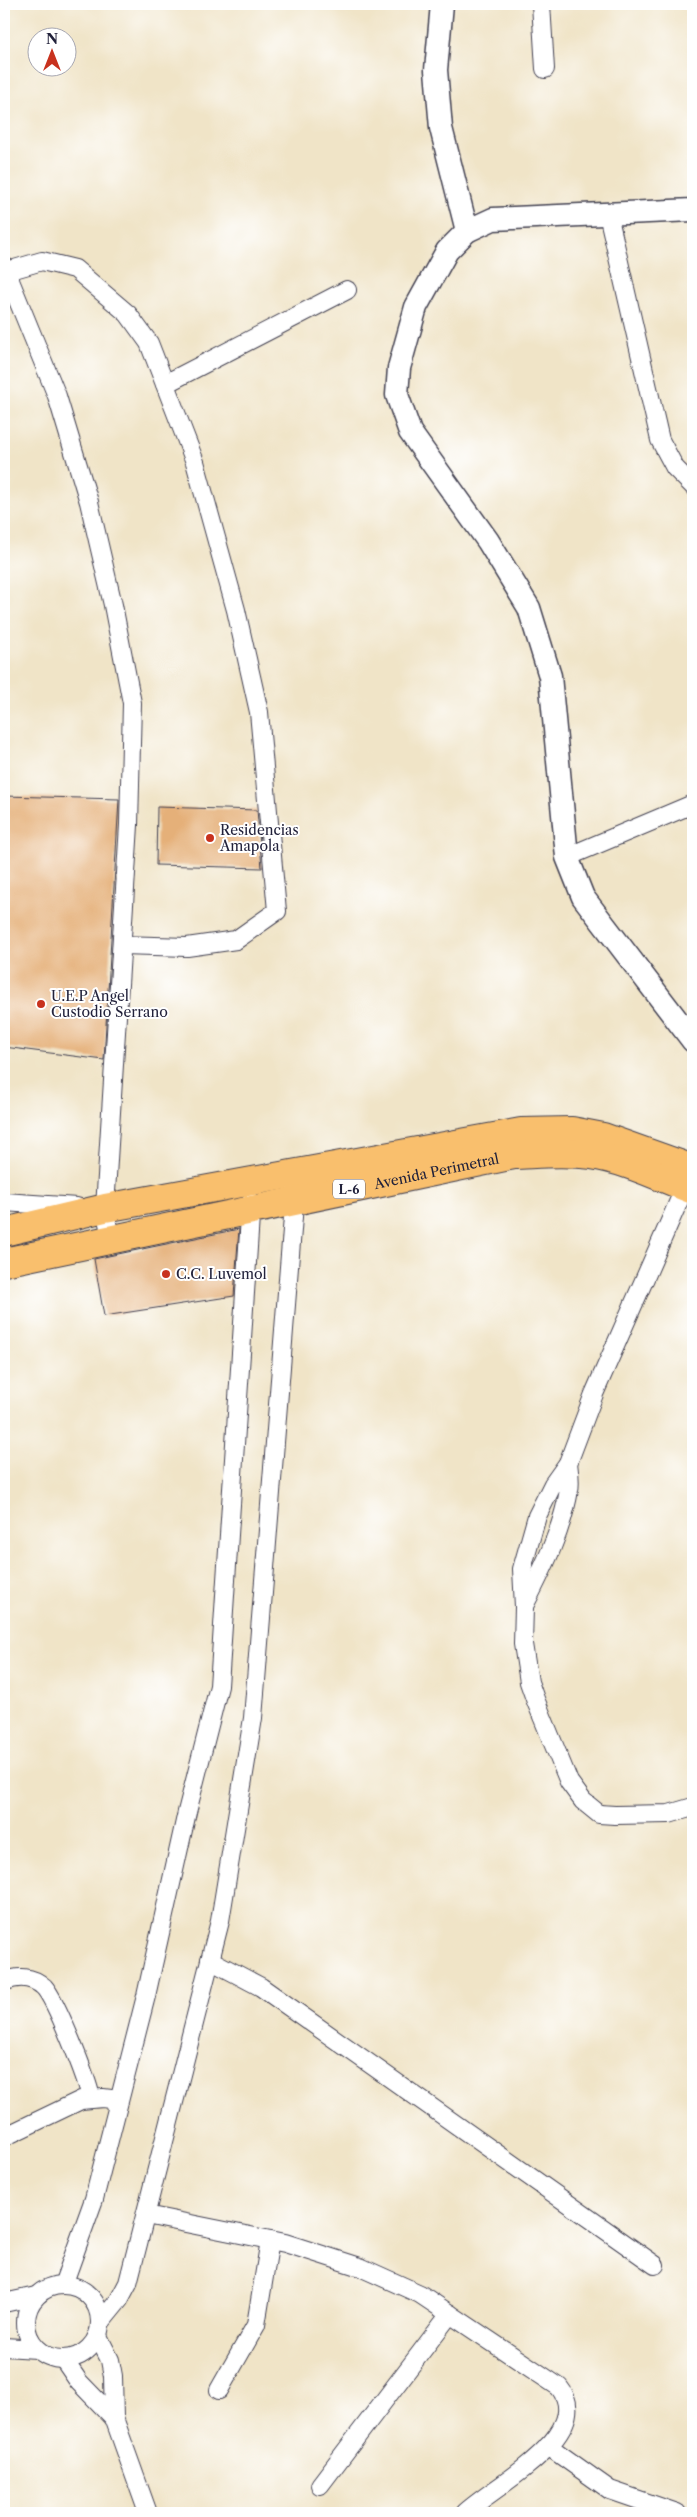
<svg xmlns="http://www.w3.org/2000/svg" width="697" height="2517" viewBox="0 0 697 2517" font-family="'Libre Caslon Text',serif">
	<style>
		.building { fill: #e5b079 }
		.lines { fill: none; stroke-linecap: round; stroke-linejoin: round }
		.minor-casing { stroke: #413f50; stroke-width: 20 }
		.tertiary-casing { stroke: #413f50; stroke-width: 25 }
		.primary-casing { stroke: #413f50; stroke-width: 30 }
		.minor { stroke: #fff; stroke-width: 18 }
		.tertiary { stroke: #fff; stroke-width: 22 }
		.primary { stroke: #f9bf6d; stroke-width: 28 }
		.poi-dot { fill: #c8321e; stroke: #fff; stroke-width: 2 }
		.labels { text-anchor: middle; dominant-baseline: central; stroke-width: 4; stroke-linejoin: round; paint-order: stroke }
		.shield { fill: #fff; stroke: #646476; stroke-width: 1 }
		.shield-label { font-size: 12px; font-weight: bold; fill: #22223b }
		.poi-label { font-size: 14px; fill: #22223b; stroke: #fff; text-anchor: start }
		.street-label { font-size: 14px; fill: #22223b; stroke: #fff }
	</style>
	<rect width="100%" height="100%" fill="#fff"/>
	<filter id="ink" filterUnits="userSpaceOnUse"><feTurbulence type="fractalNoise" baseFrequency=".02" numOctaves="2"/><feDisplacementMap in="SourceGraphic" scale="10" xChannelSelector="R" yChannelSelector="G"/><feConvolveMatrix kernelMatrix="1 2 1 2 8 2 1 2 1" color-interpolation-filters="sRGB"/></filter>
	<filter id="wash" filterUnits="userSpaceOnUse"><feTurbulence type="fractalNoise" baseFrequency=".0096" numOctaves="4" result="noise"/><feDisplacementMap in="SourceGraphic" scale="20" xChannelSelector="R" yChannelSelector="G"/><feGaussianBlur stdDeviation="1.12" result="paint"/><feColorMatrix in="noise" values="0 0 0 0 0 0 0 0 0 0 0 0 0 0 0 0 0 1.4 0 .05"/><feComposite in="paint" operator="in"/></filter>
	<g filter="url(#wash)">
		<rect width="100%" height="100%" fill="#f0e4c7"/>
		<g id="blocks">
			<g class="building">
				<path d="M 4,796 L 119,799 L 104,1060 L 4,1047 Z"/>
				<path d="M 157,807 L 257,810 L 262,868 L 156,865 Z"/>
				<path d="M 239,1229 L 234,1296 L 104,1316 L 94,1259 Z"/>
			</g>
		</g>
	</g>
	<g filter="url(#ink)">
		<use href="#blocks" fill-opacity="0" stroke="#413f50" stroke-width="1"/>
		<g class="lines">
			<g class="minor-casing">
				<g id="minor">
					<path d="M 541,4 L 545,69"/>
					<path d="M 608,214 L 660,440 L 675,468 L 693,486"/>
					<path d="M 4,266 L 57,396 L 89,502 L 113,605 L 132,703 L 129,825 L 105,1208 L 111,1238"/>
					<path d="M 4,272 L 42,261 L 75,269 L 128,314 L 149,343 L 195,462 L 236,610 L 259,712 L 277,911 L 236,940 L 187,947 L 122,945"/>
					<path d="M 165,384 L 347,290"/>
					<path d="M 567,857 L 693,804"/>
					<path d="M 685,1187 L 594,1394 L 568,1463 L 553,1484 L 537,1516 L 522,1569 L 524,1607 L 523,1644 L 529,1682 L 535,1699 L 569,1782 L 583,1801 L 599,1814 L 615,1815 L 669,1814 L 693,1807"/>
					<path d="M 4,1202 L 77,1207"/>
					<path d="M 524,1606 C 543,1569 562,1531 569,1490 C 571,1482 569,1472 568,1463"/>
					<path d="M 210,1960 L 261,1987 L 655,2265"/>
					<path d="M 4,1982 C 17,1976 32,1976 44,1987 C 56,2000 87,2078 91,2098"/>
					<path d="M 4,2137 L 81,2100 L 103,2098 L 119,2100"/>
					<path d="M 146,2215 L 285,2243 L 360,2267 L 420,2294 L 559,2387 C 597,2434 492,2487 465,2513"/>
					<path d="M 63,2285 L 94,2199 L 146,1996 L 187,1812 L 219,1686 L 251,1202"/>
					<circle cx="63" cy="2322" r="37"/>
					<path d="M 4,2303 L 36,2296"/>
					<path d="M 101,2322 L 119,2300 L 128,2283 L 220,1921 L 253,1718 L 295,1192"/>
					<path d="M 98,2336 L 110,2360 L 113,2376 L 114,2418 L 148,2513"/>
					<path d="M 4,2347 L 37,2349"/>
					<path d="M 64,2360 L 79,2382 L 114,2418"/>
					<path d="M 219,2390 L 256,2325 L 270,2240"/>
					<path d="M 548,2446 L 610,2490 L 677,2513"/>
					<path d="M 320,2485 L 450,2314"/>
				</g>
			</g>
			<g class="tertiary-casing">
				<g id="tertiary">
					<path d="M 442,4 L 436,70 L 441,128 L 467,231"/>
					<path d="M 693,210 L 493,219 L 467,231 L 447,251 L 416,307 L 399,368 L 397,395 L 410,432 L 488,541 L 529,608 L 550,676 L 567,857 L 583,897 L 693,1041"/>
				</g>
			</g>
			<g class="primary-casing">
				<g id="primary">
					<path d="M 4,1232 L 105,1208 L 521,1132 L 572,1131 L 603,1137 L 693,1169"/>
					<path id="s1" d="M 4,1262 L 514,1155 C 539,1154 565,1151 591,1155 C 626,1160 661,1178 693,1190"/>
				</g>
			</g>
			<use href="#minor" class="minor"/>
			<use href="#tertiary" class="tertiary"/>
			<use href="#primary" class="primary"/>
		</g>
	</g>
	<g class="poi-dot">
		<circle cx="210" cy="838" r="5"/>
		<circle cx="41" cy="1004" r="5"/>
		<circle cx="166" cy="1274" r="5"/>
	</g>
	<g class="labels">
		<rect class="shield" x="333" y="1179.5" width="32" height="19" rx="4"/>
		<g class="shield-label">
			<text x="349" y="1189">L-6</text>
		</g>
		<g class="poi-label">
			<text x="220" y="830">Residencias<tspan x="220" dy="16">Amapola</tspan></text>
			<text x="51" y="996">U.E.P Angel<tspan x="51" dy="16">Custodio Serrano</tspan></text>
			<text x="176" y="1274">C.C. Luvemol</text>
		</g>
		<g class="street-label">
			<text stroke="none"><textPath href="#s1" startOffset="442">Avenida Perimetral</textPath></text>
		</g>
	</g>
	<rect width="697" height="2517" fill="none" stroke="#fff" stroke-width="20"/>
	<g transform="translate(52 52)"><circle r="24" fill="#ffffff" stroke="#a7a7b1"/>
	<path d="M0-4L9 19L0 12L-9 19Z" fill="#c8321e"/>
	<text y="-8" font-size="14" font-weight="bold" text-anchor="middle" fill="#22223b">N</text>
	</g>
</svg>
